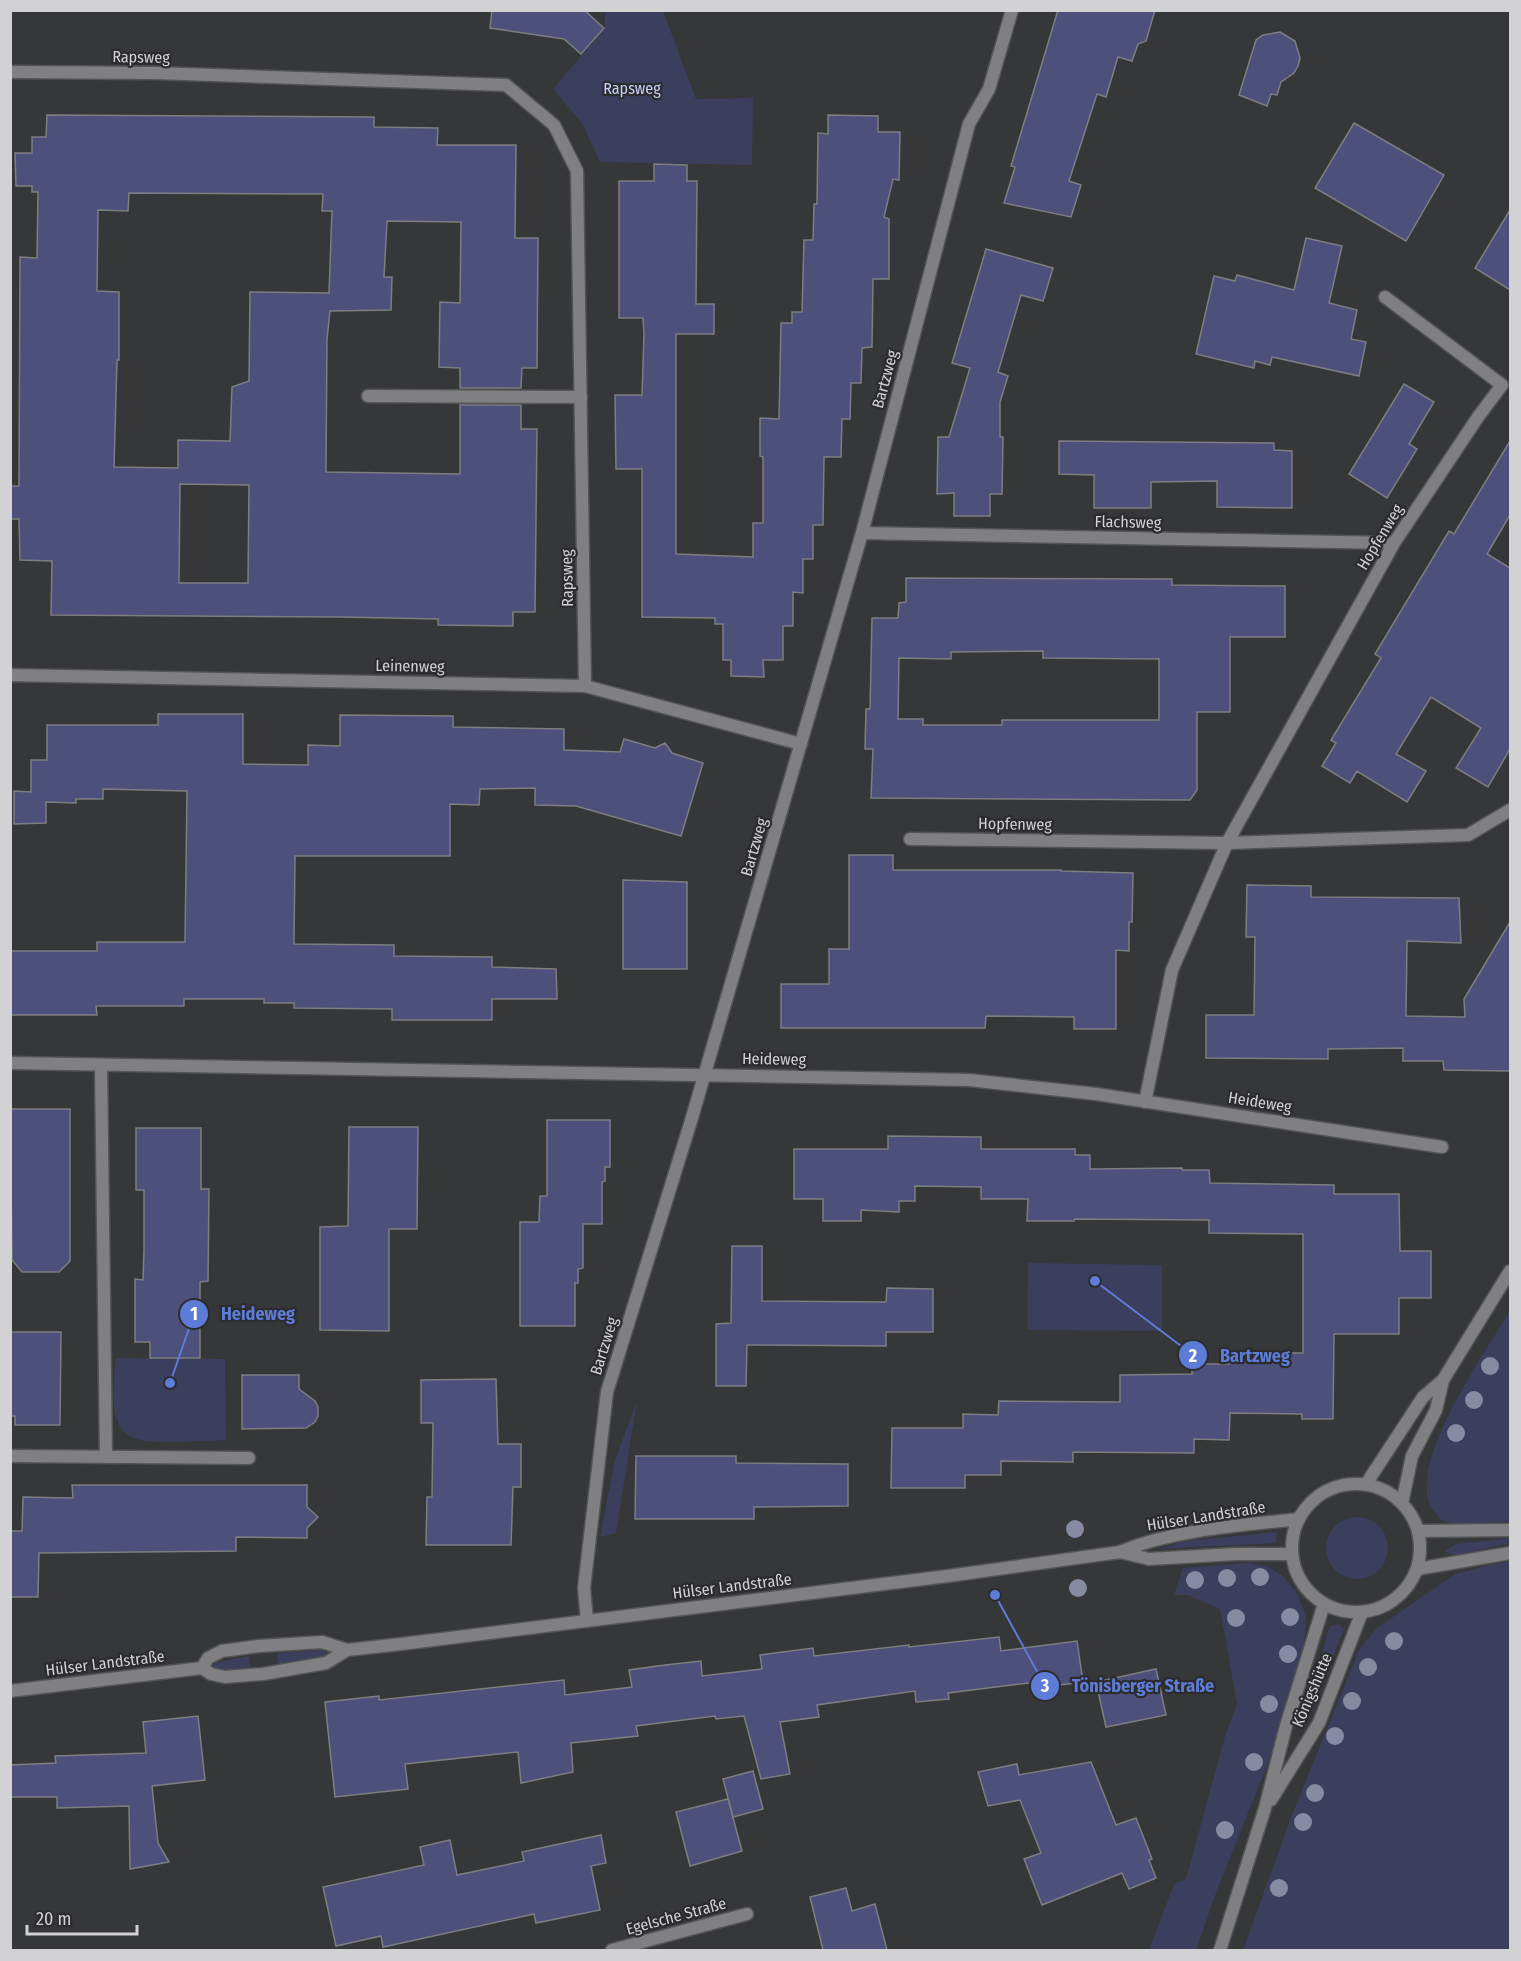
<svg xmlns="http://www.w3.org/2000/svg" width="1521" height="1961" viewBox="0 0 1521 1961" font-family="'Fira Sans Condensed',sans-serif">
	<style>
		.green { fill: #3b3e5d }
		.building { fill: #4c507b; stroke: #7d7e81; stroke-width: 1.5; fill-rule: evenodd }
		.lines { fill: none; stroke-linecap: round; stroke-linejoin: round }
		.minor-casing { stroke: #545457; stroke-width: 15 }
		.tertiary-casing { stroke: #545457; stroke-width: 15 }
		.minor { stroke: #808083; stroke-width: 12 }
		.tertiary { stroke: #808083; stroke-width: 12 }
		.tree { fill: #878aa3 }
		.labels { text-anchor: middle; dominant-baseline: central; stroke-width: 4.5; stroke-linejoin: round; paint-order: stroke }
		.street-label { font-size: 16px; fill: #d2d2d4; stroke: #2c2c2f }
		.park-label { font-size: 16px; fill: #c9cef9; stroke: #2c2c2f }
		.leader { fill: none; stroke: #5c7cd7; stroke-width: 2 }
		.callout-dot { fill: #5c7cd7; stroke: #2c2c2f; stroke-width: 2 }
		.mark-label { font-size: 18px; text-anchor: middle; font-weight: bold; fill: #fff }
		.callout-label { font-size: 18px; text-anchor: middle; font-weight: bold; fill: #5c7cd7; stroke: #2c2c2f; stroke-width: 4.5; stroke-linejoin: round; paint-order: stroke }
	</style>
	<rect width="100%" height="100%" fill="#363739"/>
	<g class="green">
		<path d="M 605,11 L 663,11 L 696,99 L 753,98 L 752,165 L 600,162 L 582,123 L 553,89 L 605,28 Z"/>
		<path d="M 1028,1263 L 1162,1265 L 1162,1331 L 1027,1330 Z"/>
		<path d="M 1510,1311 L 1510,1521 C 1493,1522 1457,1528 1442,1520 C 1438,1518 1436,1513 1433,1510 C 1403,1467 1487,1350 1510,1311 Z"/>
		<path d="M 115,1358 L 225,1359 L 226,1440 C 205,1441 151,1445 134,1438 C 126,1435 118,1427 116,1418 C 111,1400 115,1378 115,1358 Z"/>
		<path d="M 637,1401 L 616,1533 L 600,1537 L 615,1460 Z"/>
		<circle cx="1357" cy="1548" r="31"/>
		<path d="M 1277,1532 L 1276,1543 L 1158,1549 L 1186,1541 Z"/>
		<path d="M 1510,1538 L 1510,1543 L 1456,1555 L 1444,1552 L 1456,1544 Z"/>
		<path d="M 1510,1562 L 1510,1950 L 1243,1950 L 1293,1812 L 1360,1648 L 1377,1628 L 1455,1574 L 1493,1564 Z"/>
		<path d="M 1248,1563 L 1269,1567 L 1284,1577 L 1297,1594 L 1306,1616 L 1305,1638 L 1273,1751 L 1217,1890 L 1196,1950 L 1149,1950 L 1174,1884 L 1186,1879 L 1225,1736 L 1237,1704 L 1220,1609 L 1188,1595 L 1174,1595 L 1183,1568 Z"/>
		<path d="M 1338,1624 L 1344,1629 L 1312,1712 L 1308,1707 L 1329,1627 Z"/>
		<path d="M 323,1650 L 326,1653 L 323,1656 L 278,1664 L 277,1653 Z"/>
		<path d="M 249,1656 L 250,1668 L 214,1670 L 211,1666 L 213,1663 Z"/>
	</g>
	<g class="building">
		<path d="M 492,10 L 584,10 L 604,28 L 581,54 L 564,39 L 490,28 Z"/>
		<path d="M 1058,10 L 1155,10 L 1146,41 L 1138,44 L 1132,61 L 1118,57 L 1106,97 L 1097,94 L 1069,181 L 1081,185 L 1071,217 L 1004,203 L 1015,167 L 1011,166 Z"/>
		<path d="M 1280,32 L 1295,41 L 1300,58 L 1298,66 L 1294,73 L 1281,82 L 1277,95 L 1271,94 L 1267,106 L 1239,95 L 1256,40 L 1263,35 Z"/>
		<path d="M 47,115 L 374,117 L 374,127 L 438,128 L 437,145 L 516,145 L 515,238 L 538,238 L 537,368 L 522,368 L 521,388 L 460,388 L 460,368 L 439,367 L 440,302 L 460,303 L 461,222 L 387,221 L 384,277 L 392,277 L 391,310 L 330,311 L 327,339 L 326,472 L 460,474 L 460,405 L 521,405 L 521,429 L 537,429 L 535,612 L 513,612 L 513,626 L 438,625 L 438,619 L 341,617 L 51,615 L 52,561 L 20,560 L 19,519 L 10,519 L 10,486 L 19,486 L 20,257 L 37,258 L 38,192 L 32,192 L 32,186 L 16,186 L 15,153 L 32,153 L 32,137 L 46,137 ZM 129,193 L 323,194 L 322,211 L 332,211 L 329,293 L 250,292 L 249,381 L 232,387 L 230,441 L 178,440 L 178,468 L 114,467 L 117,360 L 119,360 L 119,292 L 97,291 L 98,210 L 128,211 ZM 180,484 L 249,485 L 248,583 L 179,583 Z"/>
		<path d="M 828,115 L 878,116 L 878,132 L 900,132 L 899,180 L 893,179 L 884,217 L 889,219 L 889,279 L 873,279 L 872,347 L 862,348 L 861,383 L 851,383 L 850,419 L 842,419 L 841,457 L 824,457 L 823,525 L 813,525 L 813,559 L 803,559 L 803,593 L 793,592 L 793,626 L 783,626 L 783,660 L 763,660 L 764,677 L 731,676 L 731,660 L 723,660 L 723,624 L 715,624 L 715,618 L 642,617 L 642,469 L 616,469 L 615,395 L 642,395 L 644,334 L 643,318 L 619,318 L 619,181 L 654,181 L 654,164 L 687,165 L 687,181 L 697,181 L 696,304 L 714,304 L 714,334 L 676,334 L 676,554 L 753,557 L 753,523 L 763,523 L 763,457 L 760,456 L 760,418 L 779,419 L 781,323 L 792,323 L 792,312 L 802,312 L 804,240 L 813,240 L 814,204 L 817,204 L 818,133 L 828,134 Z"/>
		<path d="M 1354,123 L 1444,175 L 1406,241 L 1315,188 Z"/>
		<path d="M 1510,210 L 1510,290 L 1475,268 Z"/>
		<path d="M 1306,238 L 1342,246 L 1329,303 L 1357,310 L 1351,339 L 1366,342 L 1359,376 L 1272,357 L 1270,365 L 1255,361 L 1254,368 L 1196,354 L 1214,276 L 1235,281 L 1237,275 L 1294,290 Z"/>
		<path d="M 986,249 L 1053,268 L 1043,301 L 1021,295 L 998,372 L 1008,376 L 1000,402 L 1000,437 L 1003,437 L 1002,494 L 990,494 L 990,516 L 954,516 L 954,493 L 937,494 L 938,437 L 949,437 L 970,368 L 952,363 Z"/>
		<path d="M 1404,384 L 1434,402 L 1409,444 L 1417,449 L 1387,498 L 1349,474 Z"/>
		<path d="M 1059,441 L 1274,443 L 1274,450 L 1292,451 L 1292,508 L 1217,507 L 1217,481 L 1151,482 L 1151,508 L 1094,508 L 1094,475 L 1059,474 Z"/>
		<path d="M 1510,441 L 1510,515 L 1487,554 L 1510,568 L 1510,749 L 1488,787 L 1456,768 L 1481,728 L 1431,697 L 1396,754 L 1426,771 L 1407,802 L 1357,771 L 1350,783 L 1322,766 L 1336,743 L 1331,740 L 1381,658 L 1375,654 L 1449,531 L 1454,534 Z"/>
		<path d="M 906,578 L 1172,579 L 1172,585 L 1285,586 L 1285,637 L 1230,637 L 1230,712 L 1197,712 L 1197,790 L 1190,800 L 871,798 L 873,749 L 865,749 L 866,709 L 870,709 L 872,618 L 898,618 L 899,603 L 906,602 ZM 1043,651 L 1043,658 L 1159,659 L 1159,720 L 1002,720 L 1002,725 L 923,725 L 923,719 L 898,719 L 899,658 L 951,659 L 951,652 Z"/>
		<path d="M 158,714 L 243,714 L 243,764 L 308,765 L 308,745 L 340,746 L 340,715 L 453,716 L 453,727 L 564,729 L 564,750 L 620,752 L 624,739 L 655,748 L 665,743 L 672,753 L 703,763 L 681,836 L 576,806 L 535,805 L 535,788 L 480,789 L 479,805 L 450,804 L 450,856 L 295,856 L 294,944 L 394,945 L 394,956 L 492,957 L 492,967 L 556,969 L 557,999 L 492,999 L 492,1020 L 392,1020 L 392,1009 L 294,1008 L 294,1003 L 264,1003 L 264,999 L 184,999 L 184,1006 L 96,1006 L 97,1015 L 10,1015 L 10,951 L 97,951 L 97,942 L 185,942 L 187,791 L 103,789 L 103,799 L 76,799 L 76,803 L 46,802 L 46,823 L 14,824 L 14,791 L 31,792 L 31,760 L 47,760 L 47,725 L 158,725 Z"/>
		<path d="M 849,855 L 893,855 L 893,870 L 1061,870 L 1061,871 L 1133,873 L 1132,922 L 1129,922 L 1129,951 L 1116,950 L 1116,1029 L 1074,1029 L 1074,1017 L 986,1016 L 985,1028 L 781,1028 L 781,984 L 829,984 L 829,949 L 849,949 Z"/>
		<path d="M 623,880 L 687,882 L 687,969 L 623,969 Z"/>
		<path d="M 1247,885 L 1311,886 L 1311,897 L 1459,898 L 1461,943 L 1407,941 L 1406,1016 L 1465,1017 L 1464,999 L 1510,922 L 1510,1071 L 1444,1070 L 1443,1061 L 1403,1061 L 1403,1048 L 1328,1049 L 1328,1059 L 1206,1058 L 1206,1015 L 1254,1015 L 1255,937 L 1246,937 Z"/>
		<path d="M 10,1109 L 70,1109 L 70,1261 L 59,1272 L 22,1272 L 12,1260 Z"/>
		<path d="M 547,1120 L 610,1120 L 610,1167 L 605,1167 L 605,1181 L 602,1182 L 602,1224 L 583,1224 L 583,1268 L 578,1269 L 578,1283 L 575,1283 L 575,1326 L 520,1326 L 520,1222 L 539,1222 L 540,1196 L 547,1196 Z"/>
		<path d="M 349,1127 L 418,1127 L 417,1229 L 389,1229 L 389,1331 L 320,1330 L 320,1227 L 348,1226 Z"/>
		<path d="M 136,1128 L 201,1128 L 201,1189 L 209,1189 L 208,1281 L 200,1282 L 200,1358 L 150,1358 L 150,1342 L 135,1342 L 135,1279 L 143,1280 L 144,1250 L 144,1190 L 136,1190 Z"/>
		<path d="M 888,1136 L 981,1137 L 981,1149 L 1075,1149 L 1075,1155 L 1090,1155 L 1090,1169 L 1182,1168 L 1182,1170 L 1209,1170 L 1210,1183 L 1334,1185 L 1334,1194 L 1399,1194 L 1400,1251 L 1431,1251 L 1431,1298 L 1399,1298 L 1399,1334 L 1334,1334 L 1333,1419 L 1302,1419 L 1302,1414 L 1230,1413 L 1229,1440 L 1194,1439 L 1194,1453 L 1073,1452 L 1073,1462 L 1001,1461 L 1001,1475 L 965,1475 L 965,1488 L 891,1488 L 892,1428 L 963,1428 L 963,1414 L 998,1415 L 999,1401 L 1120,1402 L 1120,1375 L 1192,1374 L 1192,1364 L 1229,1364 L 1229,1352 L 1303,1353 L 1303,1234 L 1209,1233 L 1209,1220 L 1075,1219 L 1074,1221 L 1027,1221 L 1028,1199 L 981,1199 L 981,1187 L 915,1186 L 915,1201 L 899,1201 L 899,1212 L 861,1210 L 861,1221 L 823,1221 L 823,1199 L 794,1199 L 794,1149 L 888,1149 Z"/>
		<path d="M 732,1246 L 762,1246 L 762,1301 L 886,1302 L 887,1288 L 933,1289 L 933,1332 L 886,1332 L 886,1346 L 747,1345 L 746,1386 L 716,1386 L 716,1324 L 731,1323 Z"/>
		<path d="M 10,1332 L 61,1332 L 60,1425 L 15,1425 L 15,1416 L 10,1416 Z"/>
		<path d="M 242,1375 L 299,1375 L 299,1389 L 315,1401 L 318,1407 L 318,1416 L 315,1422 L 306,1428 L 242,1429 Z"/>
		<path d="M 496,1379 L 498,1444 L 521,1444 L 521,1487 L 513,1487 L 511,1545 L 426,1545 L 427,1497 L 432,1497 L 433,1423 L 421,1423 L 421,1380 Z"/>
		<path d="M 636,1456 L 736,1456 L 736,1463 L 848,1464 L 848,1506 L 754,1507 L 754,1519 L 635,1519 Z"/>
		<path d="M 72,1485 L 307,1485 L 307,1507 L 318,1517 L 307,1528 L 307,1538 L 236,1537 L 236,1551 L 39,1553 L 38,1597 L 10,1597 L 10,1531 L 22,1531 L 23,1497 L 73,1498 Z"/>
		<path d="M 999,1637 L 1001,1651 L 1077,1641 L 1083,1682 L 1045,1687 L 1045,1681 L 948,1693 L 949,1699 L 916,1702 L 915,1691 L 817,1705 L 819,1717 L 780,1722 L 790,1774 L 761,1779 L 744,1716 L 716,1719 L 715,1716 L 636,1726 L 638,1736 L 571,1743 L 573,1772 L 521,1783 L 518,1752 L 405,1764 L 408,1789 L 335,1797 L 325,1702 L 379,1696 L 379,1700 L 564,1680 L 565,1695 L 632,1687 L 629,1670 L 665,1665 L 701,1661 L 702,1676 L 762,1669 L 760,1655 L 813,1648 L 814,1656 L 909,1645 L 909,1647 Z"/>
		<path d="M 1156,1669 L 1166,1715 L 1106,1727 L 1096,1682 Z"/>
		<path d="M 198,1716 L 205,1780 L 152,1786 L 158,1843 L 169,1862 L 130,1869 L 129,1806 L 57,1808 L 57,1797 L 10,1797 L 10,1765 L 56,1763 L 55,1756 L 146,1753 L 143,1722 Z"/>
		<path d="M 1091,1762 L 1116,1825 L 1136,1818 L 1152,1859 L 1149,1860 L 1156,1878 L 1129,1889 L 1122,1873 L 1042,1905 L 1024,1859 L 1041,1853 L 1020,1800 L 988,1806 L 978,1772 L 1017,1764 L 1019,1775 Z"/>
		<path d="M 753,1771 L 763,1809 L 733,1817 L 723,1779 Z"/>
		<path d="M 728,1799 L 742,1851 L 690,1866 L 676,1812 Z"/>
		<path d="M 601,1835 L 606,1863 L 591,1866 L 600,1910 L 536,1923 L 534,1914 L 383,1947 L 381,1936 L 336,1946 L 323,1887 L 424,1865 L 420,1847 L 450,1840 L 457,1875 L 524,1861 L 522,1852 Z"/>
		<path d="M 846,1888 L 852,1911 L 875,1904 L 887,1950 L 823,1950 L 810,1897 Z"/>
	</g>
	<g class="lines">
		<g class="minor-casing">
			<g id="minor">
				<path d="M 10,72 L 155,73 L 506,85 L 554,125 L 577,171 L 585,686"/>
				<path d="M 368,396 L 581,397"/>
				<path d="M 862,533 L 1394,543"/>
				<path d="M 10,675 L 585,686 L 801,744"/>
				<path d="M 910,839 L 1227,843 L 1468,835 L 1510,810"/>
				<path d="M 10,1063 L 969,1080 L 1096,1094 L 1442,1147"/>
				<path d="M 101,1065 L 106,1457"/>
				<path d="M 1145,1102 L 1172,970 L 1227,843 L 1394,543 L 1478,417 L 1502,385 L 1385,297"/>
				<path d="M 10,1456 L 249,1458"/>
				<path d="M 587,1621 L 584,1588 L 607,1392 L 691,1121 L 862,533 L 969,124 L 989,89 L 1012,10"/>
				<path d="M 202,1668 L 208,1658 L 222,1651 L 259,1646 L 322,1642 L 347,1650 L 401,1644 L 948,1576 L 1120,1552"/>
				<path d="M 10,1691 L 202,1668 L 211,1674 L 225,1677 L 263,1674 L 326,1663 L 347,1650"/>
				<path d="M 612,1950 L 747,1914"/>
			</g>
		</g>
		<g class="tertiary-casing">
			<g id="tertiary">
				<path d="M 1366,1484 L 1423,1397 L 1443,1380"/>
				<circle cx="1356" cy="1548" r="64"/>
				<path d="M 1402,1503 L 1412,1456 L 1436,1410 L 1443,1380 L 1510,1271"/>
				<path d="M 1418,1531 L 1510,1530"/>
				<path d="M 1120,1552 C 1171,1530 1243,1525 1299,1519"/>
				<path d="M 1120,1552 L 1149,1559 L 1235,1554 L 1292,1554"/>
				<path d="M 1417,1569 L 1510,1553"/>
				<path d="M 1271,1800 L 1319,1723 L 1362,1612"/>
				<path d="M 1220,1950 L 1265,1808 L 1286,1726 L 1324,1604"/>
			</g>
		</g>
		<use href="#minor" class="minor"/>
		<use href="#tertiary" class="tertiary"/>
	</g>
	<g class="tree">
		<circle cx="1490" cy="1366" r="9"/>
		<circle cx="1474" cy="1400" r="9"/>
		<circle cx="1456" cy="1433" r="9"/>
		<circle cx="1075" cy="1529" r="9"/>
		<circle cx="1260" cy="1577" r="9"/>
		<circle cx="1227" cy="1578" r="9"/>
		<circle cx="1195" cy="1580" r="9"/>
		<circle cx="1078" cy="1588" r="9"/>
		<circle cx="1290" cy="1617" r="9"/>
		<circle cx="1236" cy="1618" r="9"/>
		<circle cx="1394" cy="1641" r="9"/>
		<circle cx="1288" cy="1654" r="9"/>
		<circle cx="1368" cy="1667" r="9"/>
		<circle cx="1352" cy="1701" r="9"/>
		<circle cx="1269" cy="1704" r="9"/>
		<circle cx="1335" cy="1736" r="9"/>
		<circle cx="1254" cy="1762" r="9"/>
		<circle cx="1315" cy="1793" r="9"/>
		<circle cx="1303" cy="1822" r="9"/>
		<circle cx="1225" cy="1830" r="9"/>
		<circle cx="1279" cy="1888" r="9"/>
	</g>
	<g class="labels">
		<g class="street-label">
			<text transform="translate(141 57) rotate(1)">Rapsweg</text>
			<text transform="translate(885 379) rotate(-75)">Bartzweg</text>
			<text transform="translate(1128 522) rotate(1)">Flachsweg</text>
			<text transform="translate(1380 537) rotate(-59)">Hopfenweg</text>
			<text transform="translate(567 578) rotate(-91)">Rapsweg</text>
			<text transform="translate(410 666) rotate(1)">Leinenweg</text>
			<text transform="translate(1015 824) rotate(1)">Hopfenweg</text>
			<text transform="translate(754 847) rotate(-74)">Bartzweg</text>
			<text transform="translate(774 1059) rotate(1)">Heideweg</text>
			<text transform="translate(1260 1102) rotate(9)">Heideweg</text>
			<text transform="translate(604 1346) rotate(-73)">Bartzweg</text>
			<text transform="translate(1206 1516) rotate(-9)">Hülser Landstraße</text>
			<text transform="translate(732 1586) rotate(-7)">Hülser Landstraße</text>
			<text transform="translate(105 1663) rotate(-7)">Hülser Landstraße</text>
			<text transform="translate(1312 1690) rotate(-67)">Königshütte</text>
			<text transform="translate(676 1916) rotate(-15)">Egelsche Straße</text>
		</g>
		<g class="park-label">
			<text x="632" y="88">Rapsweg</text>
		</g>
	</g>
	<path class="leader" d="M170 1383L194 1314M1095 1281L1193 1355M995 1595L1045 1686"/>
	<g class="callout-dot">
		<circle cx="170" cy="1383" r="6"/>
		<circle cx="1095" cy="1281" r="6"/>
		<circle cx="995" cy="1595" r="6"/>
		<circle cx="194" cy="1314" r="15"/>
		<circle cx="1193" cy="1355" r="15"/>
		<circle cx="1045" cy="1686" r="15"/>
	</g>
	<g class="mark-label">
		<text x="194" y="1320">1</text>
		<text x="1193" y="1362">2</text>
		<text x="1045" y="1692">3</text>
	</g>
	<g class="callout-label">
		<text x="258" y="1320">Heideweg</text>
		<text x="1255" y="1362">Bartzweg</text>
		<text x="1143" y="1692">Tönisberger Straße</text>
	</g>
	<rect width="1521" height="1961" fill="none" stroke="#d2d2d4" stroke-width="24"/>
	<path d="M27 1925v9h110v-9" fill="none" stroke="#d2d2d4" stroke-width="3"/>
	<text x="36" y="1925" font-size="18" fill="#d2d2d4" stroke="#2c2c2f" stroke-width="4.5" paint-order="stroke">20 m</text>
</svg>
